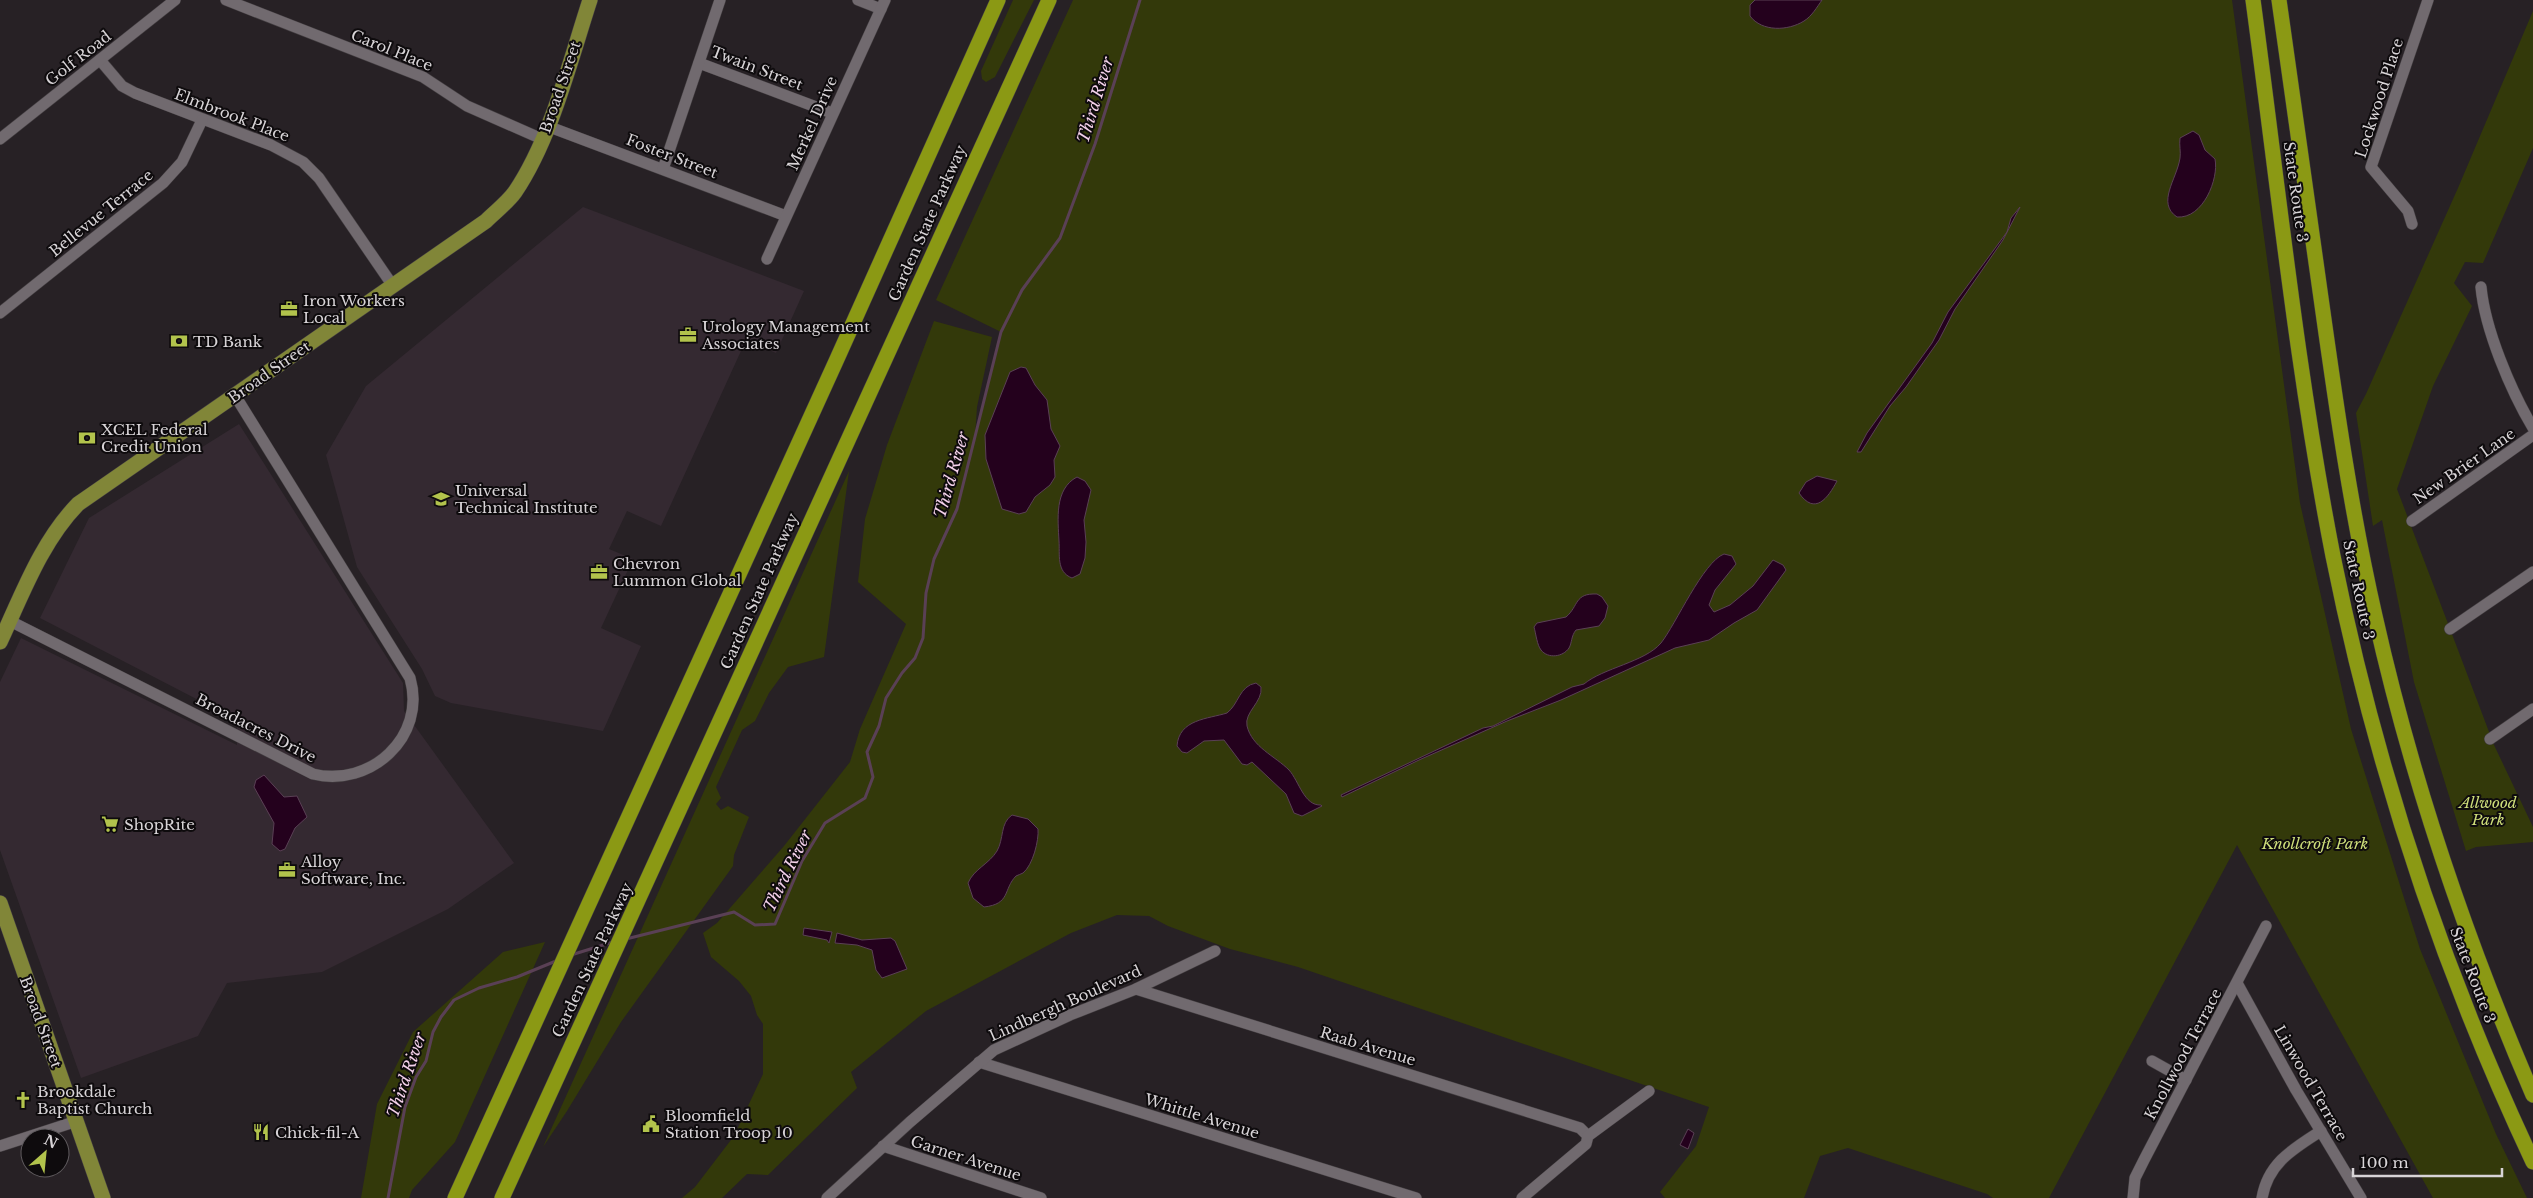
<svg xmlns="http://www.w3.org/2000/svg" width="2533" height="1198" viewBox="0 0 2533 1198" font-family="'Libre Baskerville',serif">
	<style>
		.built { fill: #342931 }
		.green { fill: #33390a }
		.water { fill: #24011d; stroke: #5a4055 }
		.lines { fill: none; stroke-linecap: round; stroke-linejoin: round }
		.stream { stroke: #5a4055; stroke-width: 3 }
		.minor-casing { stroke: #443f42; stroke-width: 12 }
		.major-casing { stroke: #443f42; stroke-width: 16 }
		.highway-casing { stroke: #443f42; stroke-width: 16 }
		.minor { stroke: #716a6f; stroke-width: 11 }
		.major { stroke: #818638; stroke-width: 15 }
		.highway { stroke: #8b9914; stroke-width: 15 }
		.labels { text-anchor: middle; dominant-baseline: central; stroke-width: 4; stroke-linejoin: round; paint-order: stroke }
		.street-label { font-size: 15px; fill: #d8d4d7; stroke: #0e0b0d }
		.poi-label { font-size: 15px; fill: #d8d4d7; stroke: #0e0b0d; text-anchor: start }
		.park-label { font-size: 15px; font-style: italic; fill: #cede7a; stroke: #0e0b0d }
		.water-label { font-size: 16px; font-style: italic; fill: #f4d1ea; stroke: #0e0b0d }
	</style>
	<rect width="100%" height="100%" fill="#272125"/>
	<g class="built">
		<path d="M 583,207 L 804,291 L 776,353 L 746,340 L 661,526 L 627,511 L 609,549 L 633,559 L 601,628 L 641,646 L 603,731 L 451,703 L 435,696 L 422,669 L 357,567 L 326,455 L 366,386 Z"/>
		<path d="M 239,424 L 403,683 L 404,711 L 514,863 L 448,909 L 322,972 L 227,983 L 198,1036 L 81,1078 L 0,850 L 0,682 L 21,638 L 237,745 L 237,720 L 40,618 L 89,518 Z"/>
	</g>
	<g class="green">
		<path d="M 1013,0 L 1034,0 L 995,77 L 986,82 L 982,79 L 981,71 Z"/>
		<path d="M 1073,0 L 2232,0 L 2300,503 L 2351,729 L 2420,949 L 2496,1134 L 2527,1198 L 2433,1198 L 2237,845 L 2049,1198 L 1993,1198 L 1987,1194 L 1848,1148 L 1820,1156 L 1804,1198 L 1665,1198 L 1660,1192 L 1696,1146 L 1709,1107 L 1298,967 L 1230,949 L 1168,926 L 1149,916 L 1117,915 L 1071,933 L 926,1011 L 851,1072 L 857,1088 L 768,1175 L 747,1174 L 722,1198 L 682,1198 L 695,1187 L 734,1136 L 763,1074 L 763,1024 L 757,1015 L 751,996 L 739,981 L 711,957 L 703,933 L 717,923 L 784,846 L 850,762 L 860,729 L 906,624 L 858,582 L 865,519 L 887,445 L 934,321 L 992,337 L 977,407 L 975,436 L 1001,332 L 936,300 Z"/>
		<path d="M 2533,11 L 2533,148 L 2483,263 L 2465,262 L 2454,283 L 2472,306 L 2433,386 L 2397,489 L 2494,745 L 2533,827 L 2533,842 L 2476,847 L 2466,851 L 2414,682 L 2382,520 L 2373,526 L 2356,413 L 2366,394 L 2458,188 Z"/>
		<path d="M 849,471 L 824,657 L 788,667 L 769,693 L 755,721 L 742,730 L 716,787 L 721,798 L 716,804 L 721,810 L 728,806 L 749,817 L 734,855 L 733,866 L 621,1022 L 567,1111 L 543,1147 Z"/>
		<path d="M 545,942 L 455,1142 L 412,1190 L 409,1198 L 361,1198 L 377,1104 L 413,1032 L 503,952 Z"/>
	</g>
	<g class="water">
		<path d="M 1755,0 L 1822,0 C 1817,7 1812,16 1804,21 C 1788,31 1762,32 1750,16 L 1750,5 Z"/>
		<path d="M 2193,131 L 2199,135 L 2205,150 L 2215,159 C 2219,179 2203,219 2177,217 C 2156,203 2177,179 2180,158 C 2181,152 2179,145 2180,138 Z"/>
		<path d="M 2020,207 L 2003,240 L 1955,309 L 1939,340 L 1906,387 L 1890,406 L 1861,452 L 1857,452 L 1867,433 L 1932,343 L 1948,312 L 2007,232 L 2011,218 Z"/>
		<path d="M 1021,367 L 1026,368 L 1035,385 L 1047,400 L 1051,429 L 1060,446 L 1054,460 L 1055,477 L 1050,485 L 1035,497 L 1026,512 L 1019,514 L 1002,509 L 986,459 L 985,435 L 1010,372 Z"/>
		<path d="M 1817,476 L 1837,481 C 1828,498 1815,516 1799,493 L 1806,482 Z"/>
		<path d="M 1077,477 L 1085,481 L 1091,490 L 1084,520 L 1086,542 L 1085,558 L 1080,574 L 1072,578 C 1056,572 1060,554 1059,541 C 1058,520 1054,489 1077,477 Z"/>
		<path d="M 1724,554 L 1732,556 L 1736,564 L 1715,590 L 1709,605 L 1714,612 L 1730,605 L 1753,586 L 1773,560 L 1783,565 L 1786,570 L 1757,610 L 1734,623 L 1709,640 L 1675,648 L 1561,700 L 1507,721 L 1419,760 L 1342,797 L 1341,795 L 1483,728 L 1493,726 L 1572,687 L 1584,684 C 1603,668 1645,662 1661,643 C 1676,624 1703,562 1724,554 Z"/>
		<path d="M 1597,594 L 1602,597 L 1608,606 L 1605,618 L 1599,626 L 1576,630 C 1571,636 1572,643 1569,648 C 1563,657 1548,659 1541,650 C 1537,645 1536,634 1534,627 L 1537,623 L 1566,617 C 1579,606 1574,593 1597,594 Z"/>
		<path d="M 1256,683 L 1261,687 C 1263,702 1244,712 1247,726 C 1252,747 1275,756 1289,770 C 1299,781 1304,806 1321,805 L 1322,806 L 1302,816 L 1294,813 L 1286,794 L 1252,762 L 1247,765 L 1242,764 L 1224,740 L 1204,741 L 1187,753 L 1182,752 L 1177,746 C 1179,719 1208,719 1227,713 C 1239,704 1239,686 1256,683 Z"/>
		<path d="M 264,775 L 284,797 L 297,796 L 307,817 L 295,828 L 285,849 L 280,851 L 272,844 L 274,823 L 254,787 L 256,780 Z"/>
		<path d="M 1012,815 L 1028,819 L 1038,829 C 1039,840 1033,865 1023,873 C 1021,874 1018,875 1016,876 C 1003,889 1011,904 984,907 L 973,898 L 968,883 C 974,869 989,864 997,851 C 1004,839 1000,823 1012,815 Z"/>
		<path d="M 804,928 L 832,932 L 829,943 L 827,940 L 803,935 Z"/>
		<path d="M 837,933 L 862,940 L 891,938 L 895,941 L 907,969 L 882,978 L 876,970 L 872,950 L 857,945 L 835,943 Z"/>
		<path d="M 1688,1129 L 1694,1133 L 1688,1149 L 1680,1145 Z"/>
	</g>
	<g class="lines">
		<g class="stream">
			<path d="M 626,939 L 734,912 L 755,925 L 775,924 L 802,861 L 825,823 L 865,798 L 873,777 L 867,752 L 879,726 L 886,698 L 902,673 L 915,658 L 923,638 L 926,593 L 934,559 L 957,509 L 1001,332 L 1022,290 L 1060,238 L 1095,144 L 1140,0"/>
			<path d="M 571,955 L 613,942"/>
			<path d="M 388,1198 L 405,1107 L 416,1077 L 426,1061 L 433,1032 L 441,1017 L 454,1000 L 479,988 L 517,977 L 556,961"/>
		</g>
		<g class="minor-casing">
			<g id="minor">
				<path d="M 226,0 L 423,77 L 467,106 L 542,139"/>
				<path d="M 858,0 L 881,9"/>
				<path d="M 100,60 L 122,86 L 135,93 L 271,145 L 303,162 L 319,178 L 393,286"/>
				<path d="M 699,63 L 832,113"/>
				<path d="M 547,126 L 786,216"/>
				<path d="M 0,139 L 175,0"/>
				<path d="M 663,169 L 720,0"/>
				<path d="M 2412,224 L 2408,211 L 2371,167 L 2428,0"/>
				<path d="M 767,259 L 885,0"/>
				<path d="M 2481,287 C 2485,330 2511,391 2533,428"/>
				<path d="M 0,313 L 163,183 L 182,162 L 202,120"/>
				<path d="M 2412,521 L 2533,435"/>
				<path d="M 10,621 L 313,774 C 370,788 427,737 410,678 L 236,397"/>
				<path d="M 2450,629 L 2533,572"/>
				<path d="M 2490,739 L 2533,709"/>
				<path d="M 2237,983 L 2296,1090 L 2361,1198"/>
				<path d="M 1136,989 L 1580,1128 L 1588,1136"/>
				<path d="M 2152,1061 L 2186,1080"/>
				<path d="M 979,1062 L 1416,1198"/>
				<path d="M 0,1146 L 77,1121"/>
				<path d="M 883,1146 L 1041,1198"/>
				<path d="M 827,1198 L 910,1122 L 994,1050 L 1070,1015 L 1136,989 L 1215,951"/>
				<path d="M 1522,1198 L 1586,1144 L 1588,1136 L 1649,1091"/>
				<path d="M 2133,1198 L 2135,1178 L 2144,1160 L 2266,926"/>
				<path d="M 2262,1198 C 2268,1163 2293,1149 2321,1131"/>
			</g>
		</g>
		<g class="major-casing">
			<g id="major">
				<path d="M 0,642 C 22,595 41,542 78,504 L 486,221 C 495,212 507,203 515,192 C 551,139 570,61 590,0"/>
				<path d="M 0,903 L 103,1198"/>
			</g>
		</g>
		<g class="highway-casing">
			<g id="highway">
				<path d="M 2253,0 C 2278,185 2297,372 2333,556 C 2375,765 2442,969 2533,1162"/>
				<path d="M 2279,0 C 2293,99 2307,198 2321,298 C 2336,405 2351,511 2375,616 C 2412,781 2466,940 2533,1095"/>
				<path d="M 455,1198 L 837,359 L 998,0"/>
				<path d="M 502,1198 L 1049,0"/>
			</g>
		</g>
		<use href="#minor" class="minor"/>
		<use href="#major" class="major"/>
		<use href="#highway" class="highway"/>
	</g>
	<defs>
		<g id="office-bare" transform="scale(1.35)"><path d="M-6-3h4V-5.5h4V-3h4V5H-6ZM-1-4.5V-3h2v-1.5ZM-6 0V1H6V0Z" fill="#b2c34c" stroke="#0e0b0d" stroke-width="2.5" paint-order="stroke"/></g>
		<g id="bank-bare" transform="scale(1.35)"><path d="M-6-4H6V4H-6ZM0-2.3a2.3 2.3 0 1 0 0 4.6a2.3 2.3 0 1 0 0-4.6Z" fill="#b2c34c" stroke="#0e0b0d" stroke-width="2.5" paint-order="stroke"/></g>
		<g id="university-bare" transform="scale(1.35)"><path d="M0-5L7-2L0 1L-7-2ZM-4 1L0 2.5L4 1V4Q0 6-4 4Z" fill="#b2c34c" stroke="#0e0b0d" stroke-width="2.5" paint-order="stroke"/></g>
		<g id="supermarket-bare" transform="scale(1.35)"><path d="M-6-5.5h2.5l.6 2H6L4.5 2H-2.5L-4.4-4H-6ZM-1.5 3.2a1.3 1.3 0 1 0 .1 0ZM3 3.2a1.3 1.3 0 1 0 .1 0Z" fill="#b2c34c" stroke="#0e0b0d" stroke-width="2.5" paint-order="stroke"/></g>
		<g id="church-bare" transform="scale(1.35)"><path d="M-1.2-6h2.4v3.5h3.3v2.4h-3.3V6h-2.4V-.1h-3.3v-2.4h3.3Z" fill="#b2c34c" stroke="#0e0b0d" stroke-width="2.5" paint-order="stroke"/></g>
		<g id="civic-bare" transform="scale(1.35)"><path d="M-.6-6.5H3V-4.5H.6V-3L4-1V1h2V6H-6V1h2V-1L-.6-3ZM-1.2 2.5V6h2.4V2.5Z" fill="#b2c34c" stroke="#0e0b0d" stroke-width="2.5" paint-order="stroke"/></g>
		<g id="restaurant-bare" transform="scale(1.35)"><path d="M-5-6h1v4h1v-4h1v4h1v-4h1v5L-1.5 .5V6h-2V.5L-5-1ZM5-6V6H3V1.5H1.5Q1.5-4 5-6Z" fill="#b2c34c" stroke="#0e0b0d" stroke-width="2.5" paint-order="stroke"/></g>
	</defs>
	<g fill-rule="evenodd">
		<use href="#office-bare" x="289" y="309"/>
		<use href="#office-bare" x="688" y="335"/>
		<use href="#bank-bare" x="179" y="341"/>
		<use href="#bank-bare" x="87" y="438"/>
		<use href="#university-bare" x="441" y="499"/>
		<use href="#office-bare" x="599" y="572"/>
		<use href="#supermarket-bare" x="110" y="824"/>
		<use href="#office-bare" x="287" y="870"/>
		<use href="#church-bare" x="23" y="1100"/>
		<use href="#civic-bare" x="651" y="1124"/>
		<use href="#restaurant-bare" x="261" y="1132"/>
	</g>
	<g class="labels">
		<g class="street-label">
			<text transform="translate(392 50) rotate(22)">Carol Place</text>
			<text transform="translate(78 58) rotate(-38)">Golf Road</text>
			<text transform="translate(757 68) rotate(21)">Twain Street</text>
			<text transform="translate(560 87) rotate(-71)">Broad Street</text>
			<text transform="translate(2379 98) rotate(-72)">Lockwood Place</text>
			<text transform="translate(232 115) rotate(21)">Elmbrook Place</text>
			<text transform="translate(812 123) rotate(-66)">Merkel Drive</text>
			<text transform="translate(672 156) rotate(21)">Foster Street</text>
			<text transform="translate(2296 192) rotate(82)">State Route 3</text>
			<text transform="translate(101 213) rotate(-39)">Bellevue Terrace</text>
			<text transform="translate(927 223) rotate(-66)">Garden State Parkway</text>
			<text transform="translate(269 372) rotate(-35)">Broad Street</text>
			<text transform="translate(2464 466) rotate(-35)">New Brier Lane</text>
			<text transform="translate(2359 590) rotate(78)">State Route 3</text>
			<text transform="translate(759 591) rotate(-66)">Garden State Parkway</text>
			<text transform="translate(256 728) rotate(27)">Broadacres Drive</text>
			<text transform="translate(592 960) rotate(-65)">Garden State Parkway</text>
			<text transform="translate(2473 975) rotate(69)">State Route 3</text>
			<text transform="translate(1065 1003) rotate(-24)">Lindbergh Boulevard</text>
			<text transform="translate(41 1022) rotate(70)">Broad Street</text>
			<text transform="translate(1368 1046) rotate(17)">Raab Avenue</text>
			<text transform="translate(2183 1054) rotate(-62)">Knollwood Terrace</text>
			<text transform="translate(2311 1083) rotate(60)">Linwood Terrace</text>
			<text transform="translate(1202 1116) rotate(17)">Whittle Avenue</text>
			<text transform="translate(966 1158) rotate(18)">Garner Avenue</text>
		</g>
		<g class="poi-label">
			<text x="303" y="300">Iron Workers<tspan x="303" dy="17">Local</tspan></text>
			<text x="702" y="326">Urology Management<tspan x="702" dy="17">Associates</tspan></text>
			<text x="193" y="341">TD Bank</text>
			<text x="101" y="429">XCEL Federal<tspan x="101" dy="17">Credit Union</tspan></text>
			<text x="455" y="490">Universal<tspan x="455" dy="17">Technical Institute</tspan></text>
			<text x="613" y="563">Chevron<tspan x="613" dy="17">Lummon Global</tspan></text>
			<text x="124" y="824">ShopRite</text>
			<text x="301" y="861">Alloy<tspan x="301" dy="17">Software, Inc.</tspan></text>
			<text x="37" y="1091">Brookdale<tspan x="37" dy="17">Baptist Church</tspan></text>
			<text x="665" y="1115">Bloomfield<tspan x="665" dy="17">Station Troop 10</tspan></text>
			<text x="275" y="1132">Chick-fil-A</text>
		</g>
		<g class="park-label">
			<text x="2488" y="802">Allwood<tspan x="2488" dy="17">Park</tspan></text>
			<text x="2315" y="843">Knollcroft Park</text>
		</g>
		<g class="water-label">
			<text transform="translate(1095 100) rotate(-73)">Third River</text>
			<text transform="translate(951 475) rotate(-74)">Third River</text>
			<text transform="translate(787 871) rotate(-64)">Third River</text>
			<text transform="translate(406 1075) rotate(-71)">Third River</text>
		</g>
	</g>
	<g transform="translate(45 1153) rotate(27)"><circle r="24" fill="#0e0b0d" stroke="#5f5b5e"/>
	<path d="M0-4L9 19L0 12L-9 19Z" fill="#b2c34c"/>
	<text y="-8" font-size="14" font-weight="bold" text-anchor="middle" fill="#d8d4d7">N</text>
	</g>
	<path d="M2353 1168v8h149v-8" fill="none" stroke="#d8d4d7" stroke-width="2.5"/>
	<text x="2360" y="1168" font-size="15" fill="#d8d4d7" stroke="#0e0b0d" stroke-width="4" paint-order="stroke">100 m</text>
</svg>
